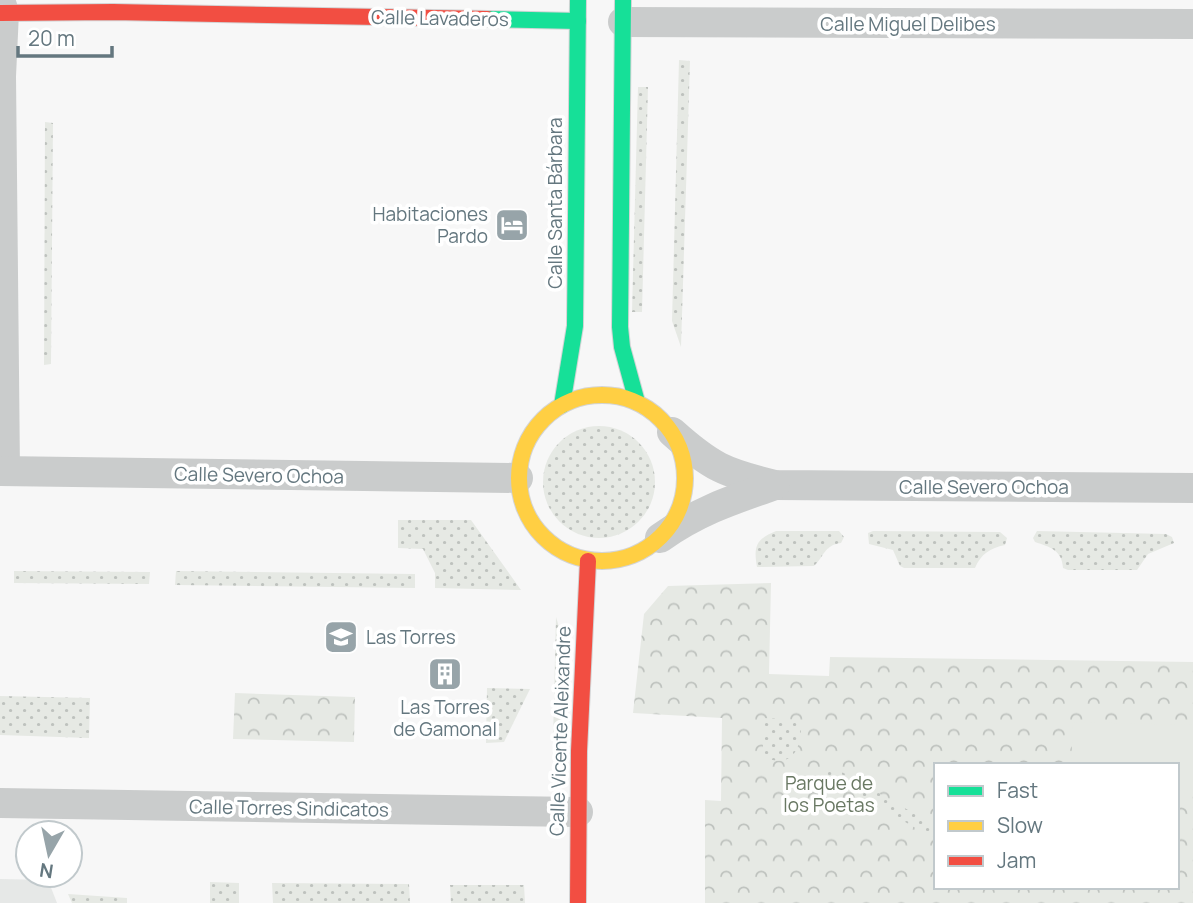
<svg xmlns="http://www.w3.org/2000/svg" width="1193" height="903" viewBox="0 0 1193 903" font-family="Manrope,sans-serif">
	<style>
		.built { fill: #e6e8e7 }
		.forest { fill: url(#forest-crowns); fill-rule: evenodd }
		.garden { fill: url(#garden-dots) }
		.pitch { fill: #e6e9e4 }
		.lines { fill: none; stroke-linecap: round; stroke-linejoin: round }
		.fast-casing { stroke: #d3d4d5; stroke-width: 18 }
		.slow-casing { stroke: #d3d4d5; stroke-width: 18 }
		.jam-casing { stroke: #d3d4d5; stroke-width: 18 }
		.street { stroke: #cacccc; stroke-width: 30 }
		.fast { stroke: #16e098; stroke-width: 16 }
		.slow { stroke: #ffcf43; stroke-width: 16 }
		.jam { stroke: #f24e42; stroke-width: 16 }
		.labels { text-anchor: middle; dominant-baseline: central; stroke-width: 7; stroke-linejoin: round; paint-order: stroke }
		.street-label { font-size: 19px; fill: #64777f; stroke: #fff }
		.poi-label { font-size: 19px; fill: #64777f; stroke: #fff; text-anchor: end }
		.park-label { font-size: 19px; fill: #697863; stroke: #fff }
	</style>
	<defs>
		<pattern id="forest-crowns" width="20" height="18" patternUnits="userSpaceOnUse" patternTransform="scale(1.75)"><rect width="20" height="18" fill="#e6e9e4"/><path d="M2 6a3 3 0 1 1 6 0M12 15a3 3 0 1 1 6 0" fill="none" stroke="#bec2be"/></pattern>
		<pattern id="garden-dots" width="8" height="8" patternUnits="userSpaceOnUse" patternTransform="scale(1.75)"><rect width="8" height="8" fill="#e6e9e4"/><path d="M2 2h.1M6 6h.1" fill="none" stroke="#bec2be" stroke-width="1.8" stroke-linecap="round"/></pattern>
	</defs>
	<rect width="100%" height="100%" fill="#f7f7f7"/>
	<path class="built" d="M 0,879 L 48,880 L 57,903 L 0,903 Z"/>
	<g class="forest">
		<path d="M 771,583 L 769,674 L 829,676 L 830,657 L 1193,662 L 1193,903 L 705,903 L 705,800 L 721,801 L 722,718 L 633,713 L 644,614 L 668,586 ZM 936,765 L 1177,765 L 1177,887 L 936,887 Z"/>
		<path d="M 235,693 L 355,697 L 354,742 L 233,739 Z"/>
	</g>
	<g class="garden">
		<path d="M 679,60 L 690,61 L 681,347 L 672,321 Z"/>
		<path d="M 638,87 L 648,87 L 642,312 L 632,312 Z"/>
		<path d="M 45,122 L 53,123 L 51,364 L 44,365 Z"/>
		<circle cx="599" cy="482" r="56"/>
		<path d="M 398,520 L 471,520 L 521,590 L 435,588 L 435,573 L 423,549 L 398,548 Z"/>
		<path d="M 776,531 L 839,531 L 844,537 L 841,543 C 824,545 824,557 814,566 L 757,567 C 753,545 757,539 776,531 Z"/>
		<path d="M 873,531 L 1000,532 L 1007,538 L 1005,545 C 990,548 981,554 975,568 L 904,568 L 900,566 L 893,550 L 869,544 L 868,533 Z"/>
		<path d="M 1037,531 L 1166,534 L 1172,537 L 1174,543 L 1148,554 L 1137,570 L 1068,570 L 1063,568 C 1062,550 1050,547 1035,542 L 1033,538 Z"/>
		<path d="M 14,571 L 150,572 L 149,584 L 14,583 Z"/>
		<path d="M 176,571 L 415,574 L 415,588 L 175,585 Z"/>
		<path d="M 556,617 L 566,651 L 565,739 L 553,739 Z"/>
		<path d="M 487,688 L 530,689 L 504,742 L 486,743 Z"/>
		<path d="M 0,696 L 90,698 L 89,738 L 0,735 Z"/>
		<path d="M 763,718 L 801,720 C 802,747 794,770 763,757 Z"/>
		<path d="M 833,767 L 936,826 L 936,840 L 823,774 Z"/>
		<path d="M 210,882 L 239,883 L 239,903 L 210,903 Z"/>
		<path d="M 272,883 L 409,884 L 410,903 L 273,903 Z"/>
		<path d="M 450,885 L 524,885 L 525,903 L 451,903 Z"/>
		<path d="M 68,894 L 127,898 L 127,903 L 72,903 Z"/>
	</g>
	<path class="pitch" d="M 1073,722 L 1193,725 L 1193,791 L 1177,790 L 1177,765 L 1071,765 Z"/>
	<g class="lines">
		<g class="fast-casing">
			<g id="fast">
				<path d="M 623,0 L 620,327 L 622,347 L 637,402"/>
				<path d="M 488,19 L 578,21"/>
				<path d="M 562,405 L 575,326 L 578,0"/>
			</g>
		</g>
		<g class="slow-casing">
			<circle id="slow" cx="602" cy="478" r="83"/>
		</g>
		<g class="jam-casing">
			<g id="jam">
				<path d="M 0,13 L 113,12 L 488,19"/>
				<path d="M 578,903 L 579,751 L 588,561"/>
			</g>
		</g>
		<g class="street">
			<path d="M 0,0 L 4,12 L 1,76 L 5,471"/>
			<path d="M 623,22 L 1193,24"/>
			<path d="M 672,432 C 711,467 725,473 775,485 L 1193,488"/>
			<path d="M 0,471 L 518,478"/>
			<path d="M 660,538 C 698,511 732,500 775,485"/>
			<path d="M 0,803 L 578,812"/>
		</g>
		<use href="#fast" class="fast"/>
		<use href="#slow" class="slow"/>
		<use href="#jam" class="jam"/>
	</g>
	<defs>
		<g id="hotel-square" transform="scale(1.75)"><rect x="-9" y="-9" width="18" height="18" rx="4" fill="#97a4a9" stroke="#fff"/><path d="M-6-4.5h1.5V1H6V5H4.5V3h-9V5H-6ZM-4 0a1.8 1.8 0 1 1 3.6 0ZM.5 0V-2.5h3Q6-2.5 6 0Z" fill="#fff"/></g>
		<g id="school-square" transform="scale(1.75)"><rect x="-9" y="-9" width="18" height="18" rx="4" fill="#97a4a9" stroke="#fff"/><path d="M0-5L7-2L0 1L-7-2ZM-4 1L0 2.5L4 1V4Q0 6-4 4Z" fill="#fff"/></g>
		<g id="building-square" transform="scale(1.75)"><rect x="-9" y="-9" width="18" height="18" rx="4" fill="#97a4a9" stroke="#fff"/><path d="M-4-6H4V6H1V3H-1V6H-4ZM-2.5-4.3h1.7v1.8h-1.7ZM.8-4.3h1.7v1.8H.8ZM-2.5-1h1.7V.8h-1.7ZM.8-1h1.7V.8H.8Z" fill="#fff"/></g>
	</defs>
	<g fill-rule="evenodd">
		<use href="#hotel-square" x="512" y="225"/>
		<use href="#school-square" x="341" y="637"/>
		<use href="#building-square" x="445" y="674"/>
	</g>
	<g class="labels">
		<g class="street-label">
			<text transform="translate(440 18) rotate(1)">Calle Lavaderos</text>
			<text x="908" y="24">Calle Miguel Delibes</text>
			<text transform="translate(555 203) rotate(-90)">Calle Santa Bárbara</text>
			<text transform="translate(259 475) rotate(1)">Calle Severo Ochoa</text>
			<text x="984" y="487">Calle Severo Ochoa</text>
			<text transform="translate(560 731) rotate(-88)">Calle Vicente Aleixandre</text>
			<text transform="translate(289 808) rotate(1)">Calle Torres Sindicatos</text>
		</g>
		<g class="poi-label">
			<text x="488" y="214">Habitaciones<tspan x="488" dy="22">Pardo</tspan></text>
			<text x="366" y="637" text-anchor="start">Las Torres</text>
			<text x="445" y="707" text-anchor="middle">Las Torres<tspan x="445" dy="22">de Gamonal</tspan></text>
		</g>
		<g class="park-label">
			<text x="829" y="783">Parque de<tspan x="829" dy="22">los Poetas</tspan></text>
		</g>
	</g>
	<rect x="934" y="763" width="245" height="126" fill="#ffffff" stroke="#c1c9cc" stroke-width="2"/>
	<rect x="948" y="786" width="35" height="10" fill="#16e098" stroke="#c1c9cc" stroke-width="2"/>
	<text x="997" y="798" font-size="21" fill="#64777f">Fast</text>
	<rect x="948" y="821" width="35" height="10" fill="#ffcf43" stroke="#c1c9cc" stroke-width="2"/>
	<text x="997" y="833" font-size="21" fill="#64777f">Slow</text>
	<rect x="948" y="856" width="35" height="10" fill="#f24e42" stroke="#c1c9cc" stroke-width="2"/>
	<text x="997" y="868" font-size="21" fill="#64777f">Jam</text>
	<g transform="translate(49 854) rotate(189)"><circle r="33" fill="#ffffff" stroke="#c1c9cc" stroke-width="2"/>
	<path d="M0-5L12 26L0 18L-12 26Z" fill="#97a4a9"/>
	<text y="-10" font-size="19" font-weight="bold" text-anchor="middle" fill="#64777f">N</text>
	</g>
	<path d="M18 46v10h94v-10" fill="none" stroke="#64777f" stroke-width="3.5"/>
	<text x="28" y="46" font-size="21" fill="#64777f" stroke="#ffffff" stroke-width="5" paint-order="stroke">20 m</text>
</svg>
